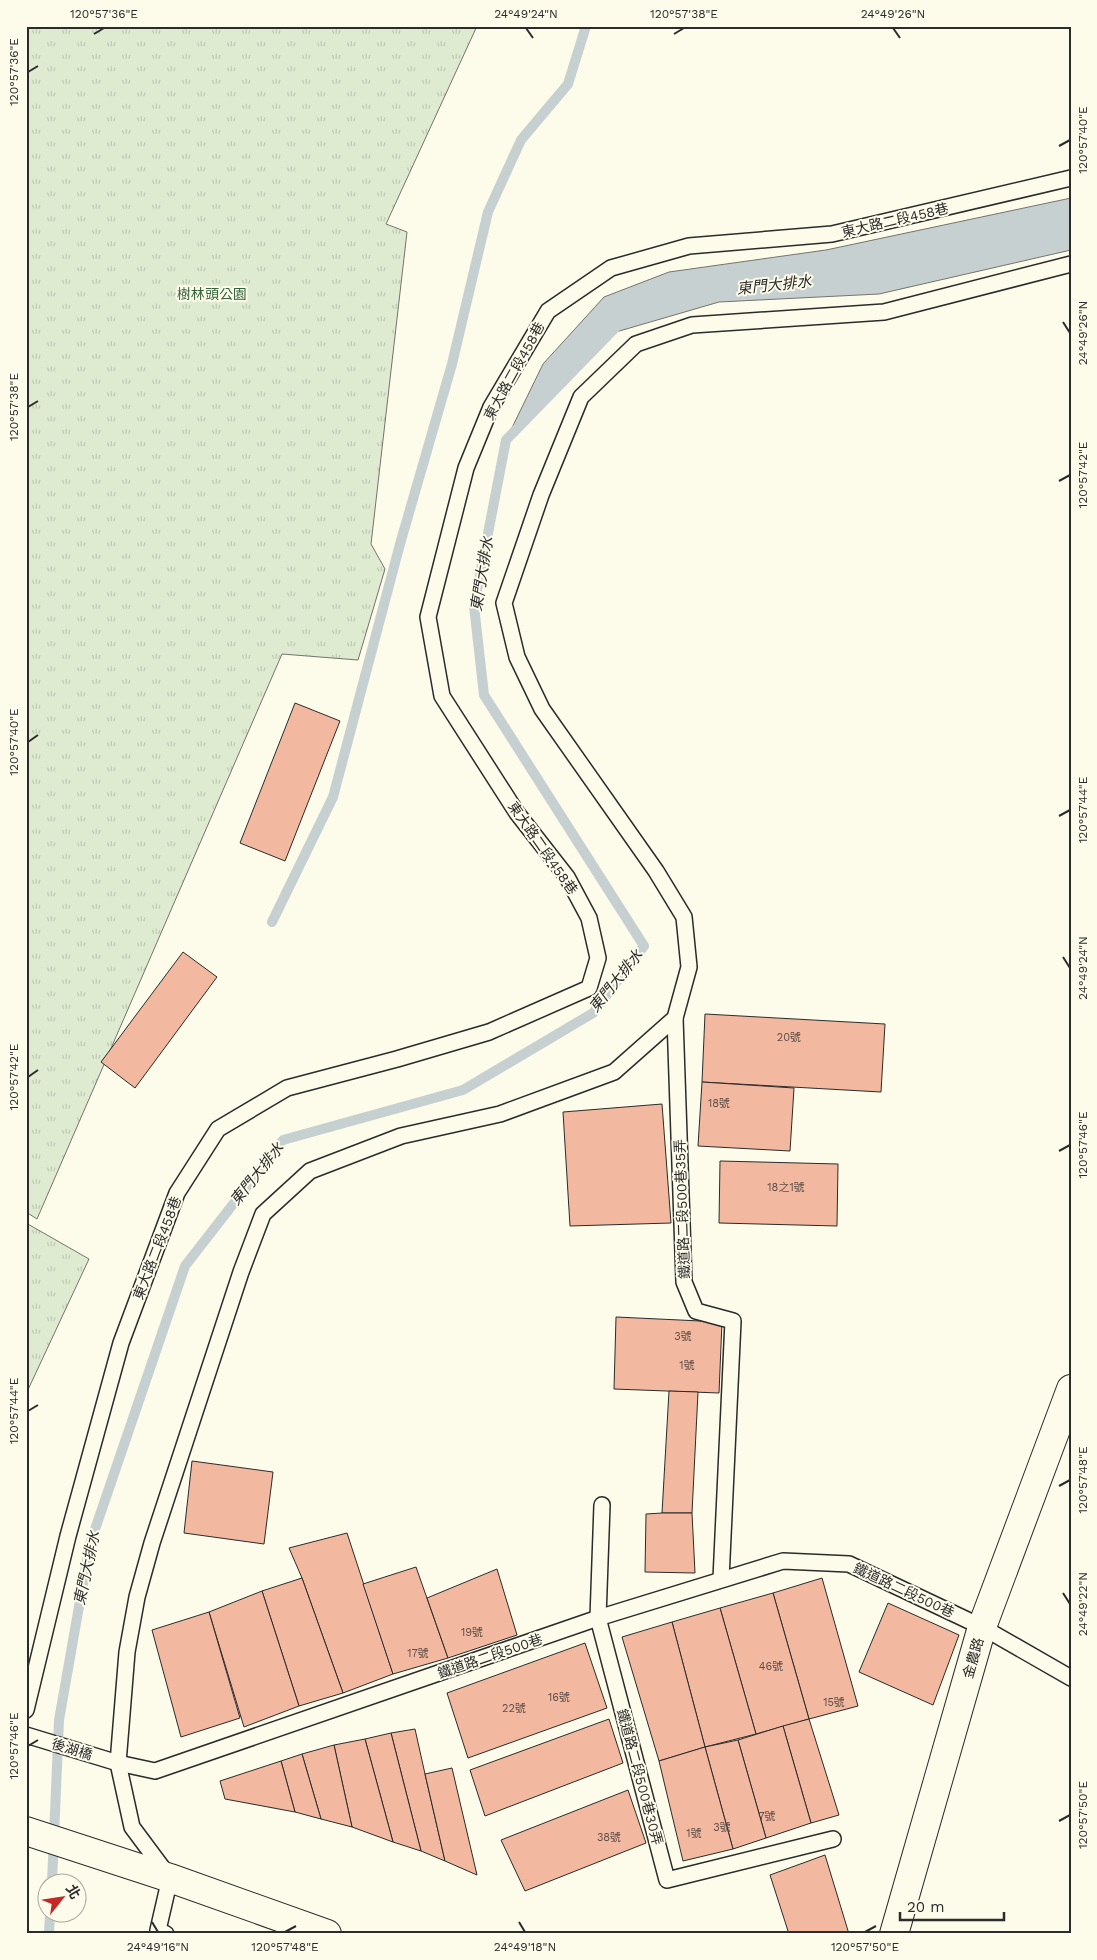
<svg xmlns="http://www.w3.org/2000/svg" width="1097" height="1960" viewBox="0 0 1097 1960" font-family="'Work Sans','Noto Sans TC',sans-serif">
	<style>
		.grass { fill: url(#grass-tufts); stroke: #74746e }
		.water { fill: #c7d0d0; stroke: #74746e }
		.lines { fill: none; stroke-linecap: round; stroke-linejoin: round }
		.stream { stroke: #c7d0d0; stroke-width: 10 }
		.building { fill: #f2b8a0; stroke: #2b2b2b }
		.lane-casing { stroke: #2b2b2b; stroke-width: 18 }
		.street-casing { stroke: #2b2b2b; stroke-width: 30 }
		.secondary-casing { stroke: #2b2b2b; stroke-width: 30 }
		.lane { stroke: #fdfbea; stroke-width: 15 }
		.street { stroke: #fdfbea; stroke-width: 28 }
		.secondary { stroke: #fdfbea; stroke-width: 28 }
		.ticks { fill: none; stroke: #2b2b2b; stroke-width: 2 }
		.labels { text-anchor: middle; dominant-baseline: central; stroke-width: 4; stroke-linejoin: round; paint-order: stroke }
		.number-label { font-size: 11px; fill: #5d4e48 }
		.street-label { font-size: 14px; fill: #2b2b2b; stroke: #fdfbea }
		.park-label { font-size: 14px; fill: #34623c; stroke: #fdfbea }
		.water-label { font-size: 15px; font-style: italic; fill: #2b2b2b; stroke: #fdfbea }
		.neatline { fill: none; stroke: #2b2b2b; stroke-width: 2 }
		.ticks-label { font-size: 12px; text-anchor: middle; fill: #2b2b2b }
	</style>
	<defs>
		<pattern id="grass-tufts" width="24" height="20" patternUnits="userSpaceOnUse" patternTransform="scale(1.25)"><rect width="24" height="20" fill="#deebd1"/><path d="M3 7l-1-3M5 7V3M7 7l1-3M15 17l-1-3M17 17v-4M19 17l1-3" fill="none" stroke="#bfcab4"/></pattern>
	</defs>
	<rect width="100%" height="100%" fill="#fdfbea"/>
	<g class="grass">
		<path d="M 26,26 L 477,26 L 386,224 L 407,232 L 371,544 L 385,569 L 358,660 L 282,654 L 37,1219 L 26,1212 Z"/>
		<path d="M 26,1223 L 89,1259 L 26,1394 Z"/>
	</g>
	<path class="water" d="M 1071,198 L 1071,250 L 879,294 L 719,302 L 609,334 L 506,440 L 543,364 L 604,297 L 669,272 L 826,250 Z"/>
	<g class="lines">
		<g class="stream">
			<path d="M 272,922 L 333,797 L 400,544 L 452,364 L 488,212 L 521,140 L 568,84 L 586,26"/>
			<path d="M 52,1882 L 59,1720 L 90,1544 L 185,1266 L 283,1140 L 463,1090 L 593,1013 L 644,946 L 484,695 L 474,606 L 506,440 L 618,325"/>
			<path d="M 49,1934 L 50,1912"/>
		</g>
	</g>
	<g class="building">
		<path d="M 295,703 L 340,721 L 285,861 L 240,843 Z"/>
		<path d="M 183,952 L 217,977 L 135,1088 L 101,1062 Z"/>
		<path d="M 705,1014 L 885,1024 L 881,1092 L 702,1082 Z"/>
		<path d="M 702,1082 L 794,1088 L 790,1151 L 698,1146 Z"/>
		<path d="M 662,1104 L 671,1223 L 570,1226 L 563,1112 Z"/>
		<path d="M 720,1161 L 838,1164 L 837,1226 L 719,1223 Z"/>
		<path d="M 616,1317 L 722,1322 L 719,1393 L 614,1389 Z"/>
		<path d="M 669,1391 L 698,1392 L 692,1513 L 662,1513 Z"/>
		<path d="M 192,1461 L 273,1472 L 264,1544 L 184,1533 Z"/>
		<path d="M 662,1513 L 692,1513 L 695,1573 L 645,1572 L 646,1514 Z"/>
		<path d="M 347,1533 L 393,1674 L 343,1693 L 302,1578 L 289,1548 Z"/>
		<path d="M 416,1567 L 448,1658 L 393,1674 L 363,1584 Z"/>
		<path d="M 497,1569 L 517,1635 L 448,1658 L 427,1598 Z"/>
		<path d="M 302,1578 L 343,1693 L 299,1706 L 262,1591 Z"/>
		<path d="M 822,1578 L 858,1706 L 809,1719 L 773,1593 Z"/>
		<path d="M 262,1591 L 299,1706 L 244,1727 L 209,1612 Z"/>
		<path d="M 773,1593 L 809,1719 L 756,1734 L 720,1608 Z"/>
		<path d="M 888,1603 L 959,1635 L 933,1705 L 859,1672 Z"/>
		<path d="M 720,1608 L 756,1734 L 705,1747 L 672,1622 Z"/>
		<path d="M 209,1612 L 240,1718 L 181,1737 L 152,1630 Z"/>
		<path d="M 672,1622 L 705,1747 L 659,1761 L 622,1637 Z"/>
		<path d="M 585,1643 L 607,1708 L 468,1758 L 447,1693 Z"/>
		<path d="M 609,1719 L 623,1763 L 485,1816 L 470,1770 Z"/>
		<path d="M 809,1719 L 839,1815 L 811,1823 L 783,1726 Z"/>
		<path d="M 783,1726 L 811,1823 L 766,1838 L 738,1740 Z"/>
		<path d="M 415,1729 L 425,1774 L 445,1861 L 421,1851 L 391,1733 Z"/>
		<path d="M 391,1733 L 421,1851 L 393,1842 L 365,1739 Z"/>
		<path d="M 365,1739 L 393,1842 L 352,1827 L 334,1745 Z"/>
		<path d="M 738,1740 L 766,1838 L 733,1849 L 705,1747 Z"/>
		<path d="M 334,1745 L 352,1827 L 321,1819 L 302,1754 Z"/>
		<path d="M 705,1747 L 733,1849 L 683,1861 L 659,1761 Z"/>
		<path d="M 302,1754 L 321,1819 L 295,1812 L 281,1761 Z"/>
		<path d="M 281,1761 L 295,1812 L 225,1799 L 220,1781 Z"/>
		<path d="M 452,1768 L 477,1875 L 445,1861 L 425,1774 Z"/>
		<path d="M 628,1790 L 646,1843 L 525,1891 L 501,1840 Z"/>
		<path d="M 825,1855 L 849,1934 L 789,1934 L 770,1875 Z"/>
	</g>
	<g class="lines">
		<g class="lane-casing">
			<g id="lane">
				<path d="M 675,1018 L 684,1282 L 696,1311 L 733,1321 L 721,1579"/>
				<path d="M 602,1505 L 598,1618 L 667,1880 L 833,1839"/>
				<path d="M 26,1710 L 68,1536 L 121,1343 L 177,1193 L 218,1129 L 287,1088 L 397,1059 L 489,1032 L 589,988 L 598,958 L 589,918 L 567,877 L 517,813 L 442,696 L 428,617 L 466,468 L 491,407 L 548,311 L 611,268 L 689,246 L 832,234 L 1071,178"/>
				<path d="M 26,1735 L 118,1763 L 155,1771 L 598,1618 L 783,1561 L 849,1564 L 982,1627 L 1071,1678"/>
				<path d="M 166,1934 L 158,1930 L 170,1878 L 132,1827 L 118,1763 L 127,1652 L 137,1597 L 152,1543 L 241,1272 L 263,1214 L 310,1171 L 401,1136 L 500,1114 L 614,1072 L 675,1018 L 689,967 L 684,917 L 656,871 L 542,709 L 517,657 L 504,603 L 541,495 L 581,397 L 636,344 L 692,325 L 884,312 L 1071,264"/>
			</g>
		</g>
		<g class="street-casing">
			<path id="street" d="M 894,1934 L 982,1627 L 1071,1389"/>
		</g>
		<g class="secondary-casing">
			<path id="secondary" d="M 26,1831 L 170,1878 L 327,1934"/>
		</g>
		<use href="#lane" class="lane"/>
		<use href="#street" class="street"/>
		<use href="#secondary" class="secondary"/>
	</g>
	<path class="ticks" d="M 526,28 L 533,38M 893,28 L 900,38M 94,34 L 104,28M 674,34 L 684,28M 28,72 L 38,66M 1059,146 L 1070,140M 1063,322 L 1070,333M 28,407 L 38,401M 1059,481 L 1070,475M 28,742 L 38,735M 1059,816 L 1070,810M 1063,957 L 1070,968M 28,1077 L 38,1070M 1059,1151 L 1070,1145M 28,1411 L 38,1405M 1059,1486 L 1070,1480M 1063,1593 L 1070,1604M 28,1746 L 38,1740M 1059,1821 L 1070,1815M 152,1922 L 158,1932M 519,1922 L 525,1932M 285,1932 L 296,1926M 865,1932 L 876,1926"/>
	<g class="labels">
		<g class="number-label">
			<text x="789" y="1037">20號</text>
			<text x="719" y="1103">18號</text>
			<text x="786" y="1187">18之1號</text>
			<text x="683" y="1336">3號</text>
			<text x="687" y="1365">1號</text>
			<text x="472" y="1632">19號</text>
			<text x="418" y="1653">17號</text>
			<text x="771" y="1666">46號</text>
			<text x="559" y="1697">16號</text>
			<text x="834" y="1702">15號</text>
			<text x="514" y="1708">22號</text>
			<text x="767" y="1816">7號</text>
			<text x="722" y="1827">3號</text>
			<text x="694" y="1833">1號</text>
			<text x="609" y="1837">38號</text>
		</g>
		<g class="street-label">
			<text transform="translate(895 220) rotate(-13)">東大路二段458巷</text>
			<text transform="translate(514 371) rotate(-61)">東大路二段458巷</text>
			<text transform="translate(543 848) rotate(55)">東大路二段458巷</text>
			<text transform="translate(682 1209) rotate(-92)">鐵道路二段500巷35弄</text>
			<text transform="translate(157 1248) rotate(-69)">東大路二段458巷</text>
			<text transform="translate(904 1590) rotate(25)">鐵道路二段500巷</text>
			<text transform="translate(490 1656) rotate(-19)">鐵道路二段500巷</text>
			<text transform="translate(973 1658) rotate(-74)">金農路</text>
			<text transform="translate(72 1749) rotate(17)">後湖橋</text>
			<text transform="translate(640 1777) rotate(75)">鐵道路二段500巷30弄</text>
		</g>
		<g class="park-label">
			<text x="212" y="294">樹林頭公園</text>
		</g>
		<g class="water-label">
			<text transform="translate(774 285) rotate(-6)">東門大排水</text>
			<text transform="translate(482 574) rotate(-81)">東門大排水</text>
			<text transform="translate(616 981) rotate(-51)">東門大排水</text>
			<text transform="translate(257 1174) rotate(-51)">東門大排水</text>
			<text transform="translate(87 1568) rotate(-78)">東門大排水</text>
		</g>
	</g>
	<rect width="1097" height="1960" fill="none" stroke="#fdfbea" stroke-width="55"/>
	<g transform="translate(62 1898) rotate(60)"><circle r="24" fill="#fdfbea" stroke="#a9a89e"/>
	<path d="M0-4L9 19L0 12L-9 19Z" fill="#c62828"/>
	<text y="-8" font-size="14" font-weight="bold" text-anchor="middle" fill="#2b2b2b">北</text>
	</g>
	<path d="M900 1912v8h104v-8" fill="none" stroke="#2b2b2b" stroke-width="2.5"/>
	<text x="907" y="1912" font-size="15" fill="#2b2b2b" stroke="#fdfbea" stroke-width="4" paint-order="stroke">20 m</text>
	<rect x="28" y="28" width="1042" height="1904" class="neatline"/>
	<g class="ticks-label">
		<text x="104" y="18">120°57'36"E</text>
		<text x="526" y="18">24°49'24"N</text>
		<text x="684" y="18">120°57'38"E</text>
		<text x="893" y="18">24°49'26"N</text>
		<text transform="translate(14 72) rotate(-90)" y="4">120°57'36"E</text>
		<text transform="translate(1083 140) rotate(-90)" y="4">120°57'40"E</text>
		<text transform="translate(1083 333) rotate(-90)" y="4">24°49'26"N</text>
		<text transform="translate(14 407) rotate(-90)" y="4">120°57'38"E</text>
		<text transform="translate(1083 475) rotate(-90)" y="4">120°57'42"E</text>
		<text transform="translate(14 742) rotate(-90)" y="4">120°57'40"E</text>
		<text transform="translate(1083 810) rotate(-90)" y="4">120°57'44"E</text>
		<text transform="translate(1083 968) rotate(-90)" y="4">24°49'24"N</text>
		<text transform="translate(14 1077) rotate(-90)" y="4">120°57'42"E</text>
		<text transform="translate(1083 1145) rotate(-90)" y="4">120°57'46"E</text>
		<text transform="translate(14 1411) rotate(-90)" y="4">120°57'44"E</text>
		<text transform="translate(1083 1480) rotate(-90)" y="4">120°57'48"E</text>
		<text transform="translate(1083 1604) rotate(-90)" y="4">24°49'22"N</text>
		<text transform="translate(14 1746) rotate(-90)" y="4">120°57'46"E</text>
		<text transform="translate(1083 1815) rotate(-90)" y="4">120°57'50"E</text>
		<text x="158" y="1951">24°49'16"N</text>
		<text x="285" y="1951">120°57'48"E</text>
		<text x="525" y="1951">24°49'18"N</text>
		<text x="865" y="1951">120°57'50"E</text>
	</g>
</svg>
